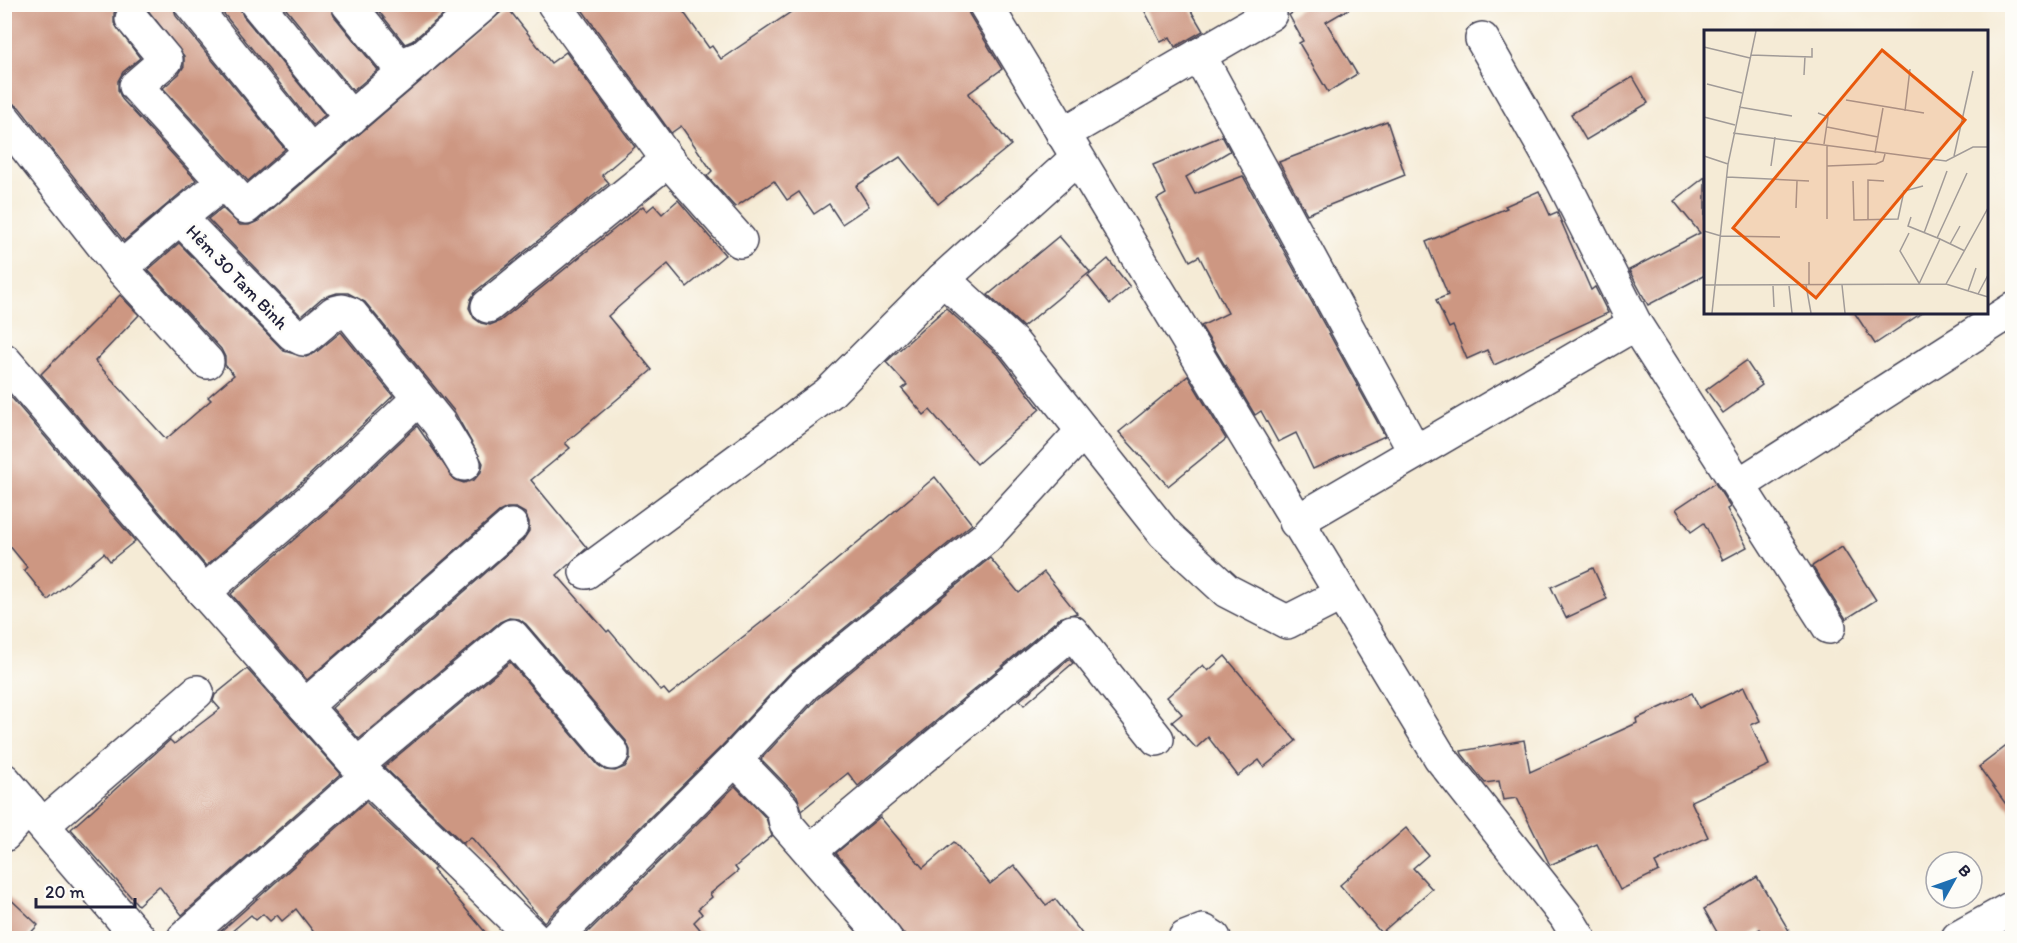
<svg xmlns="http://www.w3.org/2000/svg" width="2017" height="943" viewBox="0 0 2017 943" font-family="Itim,sans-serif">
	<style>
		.building { fill: #cd9782 }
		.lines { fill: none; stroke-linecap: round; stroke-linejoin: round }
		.minor-casing { stroke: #424052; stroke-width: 36 }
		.minor { stroke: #fff; stroke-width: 33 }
		.labels { text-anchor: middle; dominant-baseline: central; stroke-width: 5; stroke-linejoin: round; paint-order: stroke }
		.street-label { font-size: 18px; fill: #22223b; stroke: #fdfcf7 }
		.inset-road { fill: none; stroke: #a19b98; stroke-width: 1.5 }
		.view { fill: #e8590c; fill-opacity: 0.15; stroke: #e8590c; stroke-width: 3 }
		.inset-edge { fill: none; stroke: #22223b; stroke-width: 3 }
	</style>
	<rect width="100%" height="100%" fill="#fdfcf7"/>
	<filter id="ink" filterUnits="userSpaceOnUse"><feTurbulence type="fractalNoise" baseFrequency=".0167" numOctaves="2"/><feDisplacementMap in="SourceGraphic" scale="12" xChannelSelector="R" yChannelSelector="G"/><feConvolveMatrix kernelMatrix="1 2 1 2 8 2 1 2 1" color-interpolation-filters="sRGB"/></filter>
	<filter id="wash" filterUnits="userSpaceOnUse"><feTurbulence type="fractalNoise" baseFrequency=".008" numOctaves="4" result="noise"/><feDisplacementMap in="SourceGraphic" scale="24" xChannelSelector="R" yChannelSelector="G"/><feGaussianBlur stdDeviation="1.35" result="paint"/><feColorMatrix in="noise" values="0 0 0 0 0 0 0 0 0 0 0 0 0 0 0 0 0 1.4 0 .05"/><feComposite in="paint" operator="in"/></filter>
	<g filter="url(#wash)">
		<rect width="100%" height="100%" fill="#f5ebd6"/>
		<g id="blocks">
			<g class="building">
				<path d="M 4,4 L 120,4 L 114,13 L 114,23 L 140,58 L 123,72 L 118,81 L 118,90 L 122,99 L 196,180 L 124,241 L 19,107 L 4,98 Z"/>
				<path d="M 143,4 L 173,4 L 176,16 L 285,149 L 248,181 L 163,88 L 179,74 L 184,66 L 184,56 Z"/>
				<path d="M 216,4 L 239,4 L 243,16 L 325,115 L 313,125 Z"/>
				<path d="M 282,4 L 330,4 L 334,16 L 378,70 L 353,91 Z"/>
				<path d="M 373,4 L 448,4 L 451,8 L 412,41 L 405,44 Z"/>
				<path d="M 578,4 L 678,4 L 709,48 L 712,46 L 721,59 L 803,4 L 966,4 L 969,14 L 1002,69 L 968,94 L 1011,145 L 938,204 L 900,157 L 856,186 L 869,206 L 842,224 L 829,204 L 814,214 L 799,192 L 787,200 L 774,181 L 735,207 L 707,176 L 712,171 L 681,126 L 671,133 Z"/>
				<path d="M 1141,4 L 1187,4 L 1203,31 L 1175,47 L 1170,37 L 1161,42 Z"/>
				<path d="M 1307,4 L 1357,4 L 1326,22 L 1357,74 L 1328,92 L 1299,43 L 1303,41 L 1289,15 Z"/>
				<path d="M 507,7 L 551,63 L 566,52 L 635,147 L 602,175 L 609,183 L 476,291 L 471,299 L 469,308 L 474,318 L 481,323 L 490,325 L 500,321 L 643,206 L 647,211 L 654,205 L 662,214 L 678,200 L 725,255 L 687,287 L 668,264 L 608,316 L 652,370 L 565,443 L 570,448 L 531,480 L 587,548 L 557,575 L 607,632 L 609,630 L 661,691 L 664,689 L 669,695 L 781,607 L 935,477 L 972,524 L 792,671 L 722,746 L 544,922 L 471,837 L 463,843 L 384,767 L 510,662 L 598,765 L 605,770 L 615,771 L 625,767 L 630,759 L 630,750 L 626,741 L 526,624 L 519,619 L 509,618 L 500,622 L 359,739 L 332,708 L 523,540 L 529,531 L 529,522 L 525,513 L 516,508 L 507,508 L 499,512 L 307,680 L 231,594 L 328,510 L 417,426 L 455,480 L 464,483 L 474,480 L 481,472 L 483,463 L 454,411 L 365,302 L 348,293 L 337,293 L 322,298 L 301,316 L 208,219 L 222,208 L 240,225 L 249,225 L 258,221 Z"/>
				<path d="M 1633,77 L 1648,103 L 1586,140 L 1571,114 Z"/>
				<path d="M 1387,121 L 1405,175 L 1307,214 L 1279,162 Z"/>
				<path d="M 1222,136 L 1230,151 L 1186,177 L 1195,194 L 1243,176 L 1385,436 L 1313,469 L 1296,433 L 1278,442 L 1261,411 L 1255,415 L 1201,326 L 1228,313 L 1199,256 L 1190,261 L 1157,199 L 1166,194 L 1153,165 Z"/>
				<path d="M 1705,177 L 1705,275 L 1648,305 L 1629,270 L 1700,233 L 1674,201 Z"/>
				<path d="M 1539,191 L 1550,215 L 1557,212 L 1591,290 L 1595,287 L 1608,313 L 1494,365 L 1487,350 L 1467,359 L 1453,326 L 1449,328 L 1436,300 L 1448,295 L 1426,242 L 1507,208 L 1505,206 Z"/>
				<path d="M 1059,236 L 1090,272 L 1023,327 L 988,295 Z"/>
				<path d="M 179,243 L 284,351 L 306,357 L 315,353 L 341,332 L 393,396 L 302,482 L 206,566 L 41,374 L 120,295 L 139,315 L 95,361 L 166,439 L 211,400 L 208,397 L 234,375 L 225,365 L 225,357 L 221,349 L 148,270 Z"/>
				<path d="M 1108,259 L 1130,287 L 1110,304 L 1088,276 Z"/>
				<path d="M 946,308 L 1000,357 L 1040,409 L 977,464 L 930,410 L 924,415 L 902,389 L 907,385 L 886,362 Z"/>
				<path d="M 1854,312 L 1923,312 L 1875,344 Z"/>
				<path d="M 1746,361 L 1762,385 L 1723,413 L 1706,390 Z"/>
				<path d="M 1188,376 L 1226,439 L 1168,486 L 1119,432 Z"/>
				<path d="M 4,389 L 135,541 L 110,561 L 104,553 L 48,600 L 24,570 L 27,567 L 4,539 Z"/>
				<path d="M 1715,483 L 1730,507 L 1727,509 L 1747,547 L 1723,560 L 1704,523 L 1691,532 L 1676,509 Z"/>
				<path d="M 1842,547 L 1876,600 L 1846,619 L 1812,566 Z"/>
				<path d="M 990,558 L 1019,593 L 1044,572 L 1077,613 L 1060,618 L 858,786 L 848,773 L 802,810 L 797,796 L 761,759 L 817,699 Z"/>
				<path d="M 1593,568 L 1607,599 L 1566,618 L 1551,587 Z"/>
				<path d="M 1225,656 L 1296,741 L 1264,767 L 1259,760 L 1238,776 L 1208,737 L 1196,748 L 1172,722 L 1182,714 L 1167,697 L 1203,665 L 1208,671 Z"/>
				<path d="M 1069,659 L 1073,663 L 1024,705 L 1020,700 Z"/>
				<path d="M 247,669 L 341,774 L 182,915 L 159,886 L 138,905 L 71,829 L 170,740 L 174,744 L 220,709 L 213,701 L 215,695 Z"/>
				<path d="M 1744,687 L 1760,721 L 1751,725 L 1769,765 L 1691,801 L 1708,837 L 1655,863 L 1659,871 L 1620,890 L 1597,844 L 1550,865 L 1517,798 L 1503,800 L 1499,781 L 1485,783 L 1462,754 L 1461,751 L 1524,740 L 1530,772 L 1637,723 L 1636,719 L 1692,693 L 1699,708 Z"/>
				<path d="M 2013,741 L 2013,814 L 1979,767 Z"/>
				<path d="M 735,786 L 766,818 L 772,836 L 735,867 L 738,871 L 710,894 L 712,897 L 698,909 L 702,914 L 694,922 L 708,939 L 581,939 Z"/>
				<path d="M 366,802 L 435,868 L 433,870 L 491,939 L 319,939 L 296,909 L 282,921 L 277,915 L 270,921 L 263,914 L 256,920 L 251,915 L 223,939 L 212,939 Z"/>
				<path d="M 880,817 L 923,868 L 954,842 L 990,884 L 1014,865 L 1046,905 L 1055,899 L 1086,939 L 908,939 L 836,853 Z"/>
				<path d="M 1406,828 L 1428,855 L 1413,868 L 1432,889 L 1381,933 L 1340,885 Z"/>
				<path d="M 1757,877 L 1794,939 L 1767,939 L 1760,929 L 1743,939 L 1721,939 L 1704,909 Z"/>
				<path d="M 4,893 L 38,925 L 25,939 L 4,939 Z"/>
			</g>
		</g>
	</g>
	<g filter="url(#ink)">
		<use href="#blocks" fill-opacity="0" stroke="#424052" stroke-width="1.5"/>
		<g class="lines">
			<g class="minor-casing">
				<g id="minor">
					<path d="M 191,4 L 311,152"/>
					<path d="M 257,4 L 351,118"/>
					<path d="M 348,4 L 399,66 L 422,57"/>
					<path d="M 554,4 L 668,160 L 740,241"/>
					<path d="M 985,4 L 1440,757 L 1565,915 L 1579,938"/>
					<path d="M 132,19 L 166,60 L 136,86 L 246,207 L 484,4"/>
					<path d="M 1482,39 L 1562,179 L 1635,324 L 1829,627"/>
					<path d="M 1199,55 L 1415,452"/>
					<path d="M 4,119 L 121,268 L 207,362"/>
					<path d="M 1063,134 L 1270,14 L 1267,4"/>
					<path d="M 177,220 L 223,183"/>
					<path d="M 121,268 L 177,220 L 183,221 L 293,334 L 303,339 L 334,313 L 342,311 L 351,314 L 439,423 L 464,464"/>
					<path d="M 943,279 L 1014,344 L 1164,533 L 1227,591 L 1287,622 L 1340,595"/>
					<path d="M 488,306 L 668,160"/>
					<path d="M 4,360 L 204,592 L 367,776 L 534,938"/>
					<path d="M 1739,485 L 2012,310"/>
					<path d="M 1296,522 L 1635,324"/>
					<path d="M 586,572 L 829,393 L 943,279 L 1077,158"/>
					<path d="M 204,592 L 315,496 L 418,399"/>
					<path d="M 305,706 L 511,526"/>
					<path d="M 735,759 L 783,809 L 786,824 L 885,938"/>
					<path d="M 357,765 L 512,636 L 612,753"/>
					<path d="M 4,780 L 139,938"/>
					<path d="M 43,825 L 197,692"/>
					<path d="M 4,835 L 28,808"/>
					<path d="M 810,851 L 1072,632 L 1157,739"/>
					<path d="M 184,938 L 367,776"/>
					<path d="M 555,938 L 735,759 L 804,685 L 985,538 L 1083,431"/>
					<path d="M 1185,938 L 1203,931 L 1214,938"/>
					<path d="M 1958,938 L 2012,908"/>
				</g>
			</g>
			<use href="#minor" class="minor"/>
		</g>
	</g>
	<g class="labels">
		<g class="street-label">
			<text transform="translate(237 277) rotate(46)">Hẻm 30 Tam Bình</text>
		</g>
	</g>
	<g transform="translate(1704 30)">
		<rect width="284" height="284" fill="#f5ebd6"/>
		<path class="inset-road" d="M 0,17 L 46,28M 47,25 L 108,27 L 108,18M 100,45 L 101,26M 3,54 L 38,63M 142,70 L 220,83M 35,77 L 88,86M 201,81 L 206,39M 114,83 L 124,87 L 120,114M 0,87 L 31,95M 123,97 L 174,107M 29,103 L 242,131 L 269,117 L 284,117M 123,115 L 123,189M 171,123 L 179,78M 0,126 L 24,134M 250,126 L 269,41M 67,136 L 71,107M 123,136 L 172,134 L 179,131 L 181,124M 23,147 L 105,151M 149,151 L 150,190 L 194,189 L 200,161 L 219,156M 92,178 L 93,151M 207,187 L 204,196 L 236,209 L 215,254M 164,190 L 164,150 L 180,151M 0,201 L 17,206 L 76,207M 205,203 L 196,221 L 215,253M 220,203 L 243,141M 233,208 L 263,143M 236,209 L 261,221M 246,214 L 256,196M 105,232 L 105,255M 242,254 L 284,178M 0,255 L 242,254 L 284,267M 102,255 L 107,283M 138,255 L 141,283M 69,256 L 70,277M 85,256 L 88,283M 264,261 L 272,238M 274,264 L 284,245M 8,283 L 24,134 L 52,1"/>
		<path class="view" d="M 178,20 L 261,90 L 112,268 L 29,198 Z"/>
		<rect width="284" height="284" class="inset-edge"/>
	</g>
	<rect width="2017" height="943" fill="none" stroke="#fdfcf7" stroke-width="24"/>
	<g transform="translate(1954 880) rotate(50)"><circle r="28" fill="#fdfcf7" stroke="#a5a5ac" stroke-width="1.5"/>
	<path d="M0-4.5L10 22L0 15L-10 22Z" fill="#1f6fb2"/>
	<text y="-9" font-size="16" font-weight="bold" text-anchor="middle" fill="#22223b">B</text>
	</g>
	<path d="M36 898v9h99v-9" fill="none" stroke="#22223b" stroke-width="3"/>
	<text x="45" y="898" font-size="18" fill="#22223b" stroke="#fdfcf7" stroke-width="4.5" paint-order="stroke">20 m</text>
</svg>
